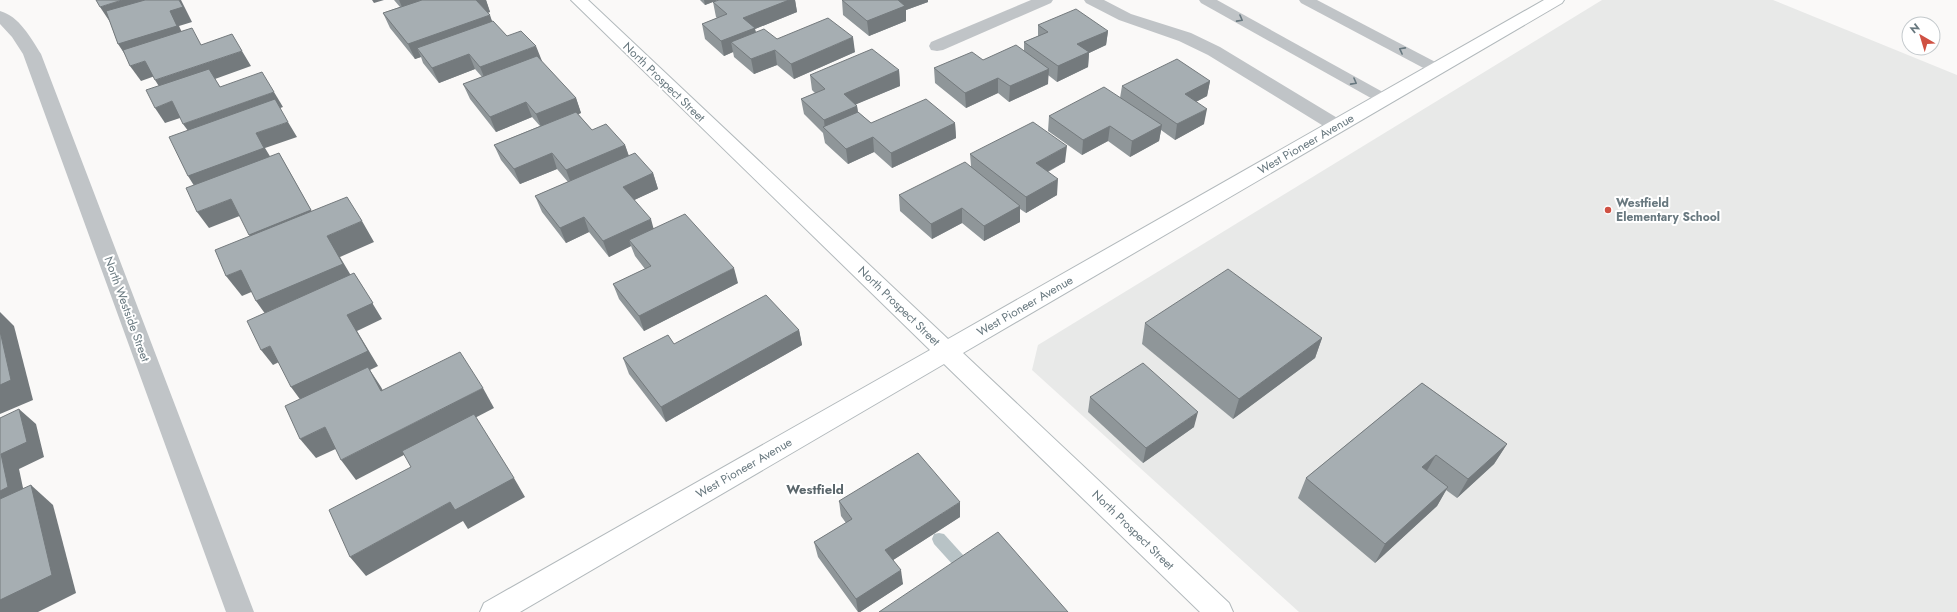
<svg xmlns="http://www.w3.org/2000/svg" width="1957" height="612" viewBox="0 0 1957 612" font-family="Jost,sans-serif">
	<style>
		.built { fill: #e8e9e8 }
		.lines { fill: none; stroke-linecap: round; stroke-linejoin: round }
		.stream { fill: #b8c3c6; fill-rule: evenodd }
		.secondary-casing { stroke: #b2b9bc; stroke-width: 2 }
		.lane { fill: #c0c4c7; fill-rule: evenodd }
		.street { fill: #c0c4c7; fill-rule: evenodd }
		.secondary { fill: #fff; fill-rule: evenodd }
		.wall { fill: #8f9699 }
		.shaded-wall { fill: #747a7d }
		.building { fill: #a6aeb2; stroke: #747a7d }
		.oneway { stroke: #68787f }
		.poi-dot { fill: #cf5143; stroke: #fff; stroke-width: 1.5 }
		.labels { text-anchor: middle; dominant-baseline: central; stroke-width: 4; stroke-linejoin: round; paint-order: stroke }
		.street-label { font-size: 12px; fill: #68787f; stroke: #fff }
		.poi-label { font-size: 12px; font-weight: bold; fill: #68787f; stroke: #fff; text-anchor: start }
		.neighbourhood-label { font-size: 13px; font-weight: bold; fill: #5a666b; stroke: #fff }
	</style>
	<rect width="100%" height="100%" fill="#faf9f8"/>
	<path class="built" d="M 1602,0 L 1773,0 L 1957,75 L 1957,612 L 1299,612 L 1032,370 L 1038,345 Z"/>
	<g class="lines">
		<path class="stream" d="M 939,533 L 944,534 L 973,566 L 975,571 L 973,576 L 968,578 L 963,576 L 934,544 L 932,539 L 934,534 Z"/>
		<g class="secondary-casing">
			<path id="secondary" d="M 571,0 L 588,0 L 948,339 L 1544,0 L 1564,0 L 1562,3 L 963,353 L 1229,603 L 1233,612 L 1200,612 L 944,364 L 520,612 L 480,612 L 484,603 L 930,350 Z"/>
		</g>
		<g class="lane">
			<path d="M 1199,0 L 1217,0 L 1390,96 L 1392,99 L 1390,102 L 1384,104 L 1378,102 L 1201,3 Z"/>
			<path d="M 1299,0 L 1317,0 L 1443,66 L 1445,69 L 1443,72 L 1431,72 L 1301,3 Z"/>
		</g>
		<g class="street">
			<path d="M 1031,0 L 1053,0 L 1051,3 L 943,50 L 937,51 L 931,50 L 929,46 L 931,42 Z"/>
			<path d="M 1084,0 L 1104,0 L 1131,14 L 1191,33 L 1220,47 L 1344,122 L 1346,126 L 1344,130 L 1337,132 L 1330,130 L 1208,55 L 1179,41 L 1119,20 L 1086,3 Z"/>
			<path d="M 0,11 C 19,16 31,38 41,54 L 254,612 L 226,612 L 23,54 L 12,37 L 0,24 Z"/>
		</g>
		<use href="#secondary" class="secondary"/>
	</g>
	<g class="wall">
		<path d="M 394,0 L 486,0 L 490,12 L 487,13 L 492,21 L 507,36 L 541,61 L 576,98 L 581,113 L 578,114 L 592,130 L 625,145 L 629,156 L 653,173 L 658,189 L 634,200 L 654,229 L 738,283 L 644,331 L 619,299 L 613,284 L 645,269 L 635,256 L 631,246 L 609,257 L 589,232 L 566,243 L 542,212 L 535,196 L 568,182 L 557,169 L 520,184 L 501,160 L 494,145 L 540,126 L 532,117 L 496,132 L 470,99 L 463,84 L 482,77 L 475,69 L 439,83 L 423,63 L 421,57 L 415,59 L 390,28 L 383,13 L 400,7 Z"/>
		<path d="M 700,0 L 718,0 L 705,5 Z"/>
		<path d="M 719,0 L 795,0 L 797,12 L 755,29 L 756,32 L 777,39 L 855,52 L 794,79 L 777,65 L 754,74 L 734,57 L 733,52 L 724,56 L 705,39 L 702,24 L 717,18 L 716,17 L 713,2 Z"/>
		<path d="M 842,0 L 928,0 L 928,2 L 906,10 L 906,21 L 869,36 L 843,15 Z"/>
		<path d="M 1038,25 L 1108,31 L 1106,45 L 1089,53 L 1088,67 L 1057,82 L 1048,75 L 1048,84 L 1009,102 L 998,93 L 966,108 L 935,83 L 934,68 L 983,60 L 1024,51 L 1024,42 L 1038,36 Z"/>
		<path d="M 899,70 L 900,86 L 856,104 L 857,106 L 858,112 L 871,123 L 955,123 L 956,138 L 892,168 L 874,152 L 848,164 L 825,143 L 823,133 L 804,114 L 801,99 L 815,93 L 812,90 L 810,75 Z"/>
		<path d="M 1210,81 L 1207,96 L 1196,102 L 1204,124 L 1175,140 L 1161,130 L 1159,141 L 1130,157 L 1108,141 L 1082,155 L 1048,131 L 1049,116 L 1120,98 L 1122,86 Z"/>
		<path d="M 970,154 L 1065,162 L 1048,172 L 1057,195 L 1026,213 L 1020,209 L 1020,222 L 984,241 L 962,223 L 932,239 L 900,211 L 899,195 L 971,166 Z"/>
		<path d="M 1145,323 L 1322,338 L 1315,358 L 1233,419 L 1142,344 Z"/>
		<path d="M 799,330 L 802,345 L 666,422 L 629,374 L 623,358 L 674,344 Z"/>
		<path d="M 1422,383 L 1507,444 L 1494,464 L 1457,498 L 1446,490 L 1437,506 L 1375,563 L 1298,498 L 1306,478 Z"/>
		<path d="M 1090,397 L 1194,427 L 1143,463 L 1088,412 Z"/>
		<path d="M 839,501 L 960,517 L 893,560 L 903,584 L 860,612 L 858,612 L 818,557 L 814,542 L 846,523 L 841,516 Z"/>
	</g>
	<g class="shaded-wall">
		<path d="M 122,0 L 181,0 L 192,22 L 179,26 L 186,41 L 128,59 L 118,44 L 110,22 L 100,7 Z"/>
		<path d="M 372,0 L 384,0 L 374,3 Z"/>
		<path d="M 399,0 L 441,0 L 404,12 Z"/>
		<path d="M 476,0 L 486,0 L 490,12 L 481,15 Z"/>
		<path d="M 704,0 L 718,0 L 705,5 Z"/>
		<path d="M 789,0 L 795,0 L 797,12 L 755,29 L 757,42 L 731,42 L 733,52 L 724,56 L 721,41 L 743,18 Z"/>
		<path d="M 896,0 L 928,0 L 928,2 L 906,10 L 906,21 L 869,36 L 867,21 Z"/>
		<path d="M 490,15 L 495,30 L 417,48 L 421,57 L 415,59 L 408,44 Z"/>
		<path d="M 1108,31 L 1106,45 L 1089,53 L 1088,67 L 1057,82 L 1058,66 L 1077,44 Z"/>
		<path d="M 853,37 L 855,52 L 794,79 L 791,64 Z"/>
		<path d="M 536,46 L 542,61 L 486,82 L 480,67 Z"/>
		<path d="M 775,50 L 777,65 L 754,74 L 751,59 Z"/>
		<path d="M 242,51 L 251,66 L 215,79 L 229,102 L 165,96 L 155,80 Z"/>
		<path d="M 469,54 L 475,69 L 439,83 L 432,68 Z"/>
		<path d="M 145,61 L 155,76 L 141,81 L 130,66 Z"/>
		<path d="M 1049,69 L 1048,84 L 1009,102 L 1010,86 Z"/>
		<path d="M 899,70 L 900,86 L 845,109 L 844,94 Z"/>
		<path d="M 998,78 L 998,93 L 966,108 L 965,93 Z"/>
		<path d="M 1210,81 L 1207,96 L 1182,109 L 1185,94 Z"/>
		<path d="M 274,92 L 283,107 L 194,139 L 183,124 Z"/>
		<path d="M 576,98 L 581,113 L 542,129 L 536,114 Z"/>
		<path d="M 172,101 L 183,117 L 165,123 L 155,108 Z"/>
		<path d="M 526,102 L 532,117 L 496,132 L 490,117 Z"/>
		<path d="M 857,106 L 859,121 L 825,130 L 824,120 Z"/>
		<path d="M 1207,109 L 1204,124 L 1175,140 L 1177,124 Z"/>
		<path d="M 288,122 L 297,137 L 265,148 L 274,163 L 198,192 L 188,176 L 256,133 Z"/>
		<path d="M 955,123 L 956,138 L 892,168 L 891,153 Z"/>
		<path d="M 1162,125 L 1159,141 L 1130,157 L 1132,141 Z"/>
		<path d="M 1110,126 L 1108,141 L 1082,155 L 1083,140 Z"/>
		<path d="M 873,137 L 874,152 L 848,164 L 846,149 Z"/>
		<path d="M 625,145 L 630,160 L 572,186 L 566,170 Z"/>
		<path d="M 1067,146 L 1065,162 L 1035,178 L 1036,163 Z"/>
		<path d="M 279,153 L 320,226 L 260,251 L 249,235 Z"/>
		<path d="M 552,153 L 557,169 L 520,184 L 514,169 Z"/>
		<path d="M 653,173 L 658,189 L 628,203 L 623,187 Z"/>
		<path d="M 1058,179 L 1057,195 L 1026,213 L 1026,197 Z"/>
		<path d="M 231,199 L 242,215 L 209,228 L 197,212 Z"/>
		<path d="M 1020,206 L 1020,222 L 984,241 L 984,226 Z"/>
		<path d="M 962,208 L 962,223 L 932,239 L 931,224 Z"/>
		<path d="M 584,217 L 589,232 L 566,243 L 560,228 Z"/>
		<path d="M 651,219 L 655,234 L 629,240 L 631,246 L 609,257 L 603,241 Z"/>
		<path d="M 362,221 L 374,242 L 340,257 L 356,284 L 271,322 L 256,301 L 327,236 Z"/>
		<path d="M 734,268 L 738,283 L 644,331 L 639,316 Z"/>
		<path d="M 241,270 L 256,290 L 242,296 L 226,276 Z"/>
		<path d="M 354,273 L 382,319 L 357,331 L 378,366 L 370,370 L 381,387 L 394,411 L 302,402 L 291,387 L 347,315 Z"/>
		<path d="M 0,312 L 14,326 L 33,400 L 0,414 Z"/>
		<path d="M 799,330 L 802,345 L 666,422 L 661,407 Z"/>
		<path d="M 1322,338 L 1315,358 L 1233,419 L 1239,399 Z"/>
		<path d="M 270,346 L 281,361 L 273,365 L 261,350 Z"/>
		<path d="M 483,388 L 494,408 L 356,480 L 341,460 Z"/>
		<path d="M 19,409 L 36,424 L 44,457 L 19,469 L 26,502 L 0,514 L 0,491 L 1,454 Z"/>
		<path d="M 1198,412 L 1194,427 L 1143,463 L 1146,448 Z"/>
		<path d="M 325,427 L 340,447 L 316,458 L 300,439 Z"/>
		<path d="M 1507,444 L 1494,464 L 1457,498 L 1468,479 Z"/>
		<path d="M 1436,455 L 1425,474 L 1422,467 Z"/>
		<path d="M 514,478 L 525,497 L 468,529 L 463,521 L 366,576 L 350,557 L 450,502 Z"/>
		<path d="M 31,485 L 53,505 L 76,593 L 38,612 L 0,612 L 0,600 Z"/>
		<path d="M 1448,487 L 1437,506 L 1375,563 L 1385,544 Z"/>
		<path d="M 960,502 L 960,517 L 887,564 L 885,550 Z"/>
		<path d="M 901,570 L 903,584 L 860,612 L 858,612 L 856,599 Z"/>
	</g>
	<g class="building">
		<path d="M 96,0 L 122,0 L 100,7 Z"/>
		<path d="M 145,0 L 179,0 L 183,7 L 170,11 L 177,26 L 118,44 L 106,11 Z"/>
		<path d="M 422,0 L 476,0 L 490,15 L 408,44 L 383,13 Z"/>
		<path d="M 719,0 L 789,0 L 743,18 L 755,28 L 721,41 L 702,24 L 727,14 L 713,2 Z"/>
		<path d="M 842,0 L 898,0 L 905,6 L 867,21 Z"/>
		<path d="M 1076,9 L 1108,31 L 1077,44 L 1089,52 L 1058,66 L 1024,42 L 1048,32 L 1038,25 Z"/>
		<path d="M 828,18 L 853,37 L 791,64 L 775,50 L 751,59 L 731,42 L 764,29 L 777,39 Z"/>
		<path d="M 493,21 L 507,36 L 521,31 L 536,46 L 480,67 L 469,54 L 432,68 L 417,48 Z"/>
		<path d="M 192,28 L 201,45 L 232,34 L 242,51 L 155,80 L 145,61 L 130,66 L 123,50 Z"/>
		<path d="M 1016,45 L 1049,69 L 1010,86 L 998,78 L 965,93 L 934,68 L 972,52 L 983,60 Z"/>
		<path d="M 872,49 L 899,70 L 844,94 L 857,106 L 824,120 L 801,99 L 825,89 L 810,75 Z"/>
		<path d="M 537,56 L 576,98 L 536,114 L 526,102 L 490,117 L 463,84 Z"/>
		<path d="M 1177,59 L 1210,81 L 1185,94 L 1207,109 L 1177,124 L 1122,86 Z"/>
		<path d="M 209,69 L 220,87 L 262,72 L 274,92 L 183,124 L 172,101 L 155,108 L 146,90 Z"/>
		<path d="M 1104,87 L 1162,125 L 1132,141 L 1110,126 L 1083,140 L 1049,116 Z"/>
		<path d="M 275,99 L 288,122 L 256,133 L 264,148 L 188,176 L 169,137 Z"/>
		<path d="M 926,99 L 955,123 L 891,153 L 873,137 L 846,149 L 823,127 L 858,112 L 871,123 Z"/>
		<path d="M 576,112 L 592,130 L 606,124 L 625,145 L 566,170 L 552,153 L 514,169 L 494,145 Z"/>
		<path d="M 1033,122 L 1067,146 L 1036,163 L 1058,179 L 1026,197 L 970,154 Z"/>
		<path d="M 279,153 L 311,210 L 249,235 L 231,199 L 197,212 L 186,188 Z"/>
		<path d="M 635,153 L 653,173 L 623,187 L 651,219 L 603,241 L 584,217 L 560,228 L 535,196 Z"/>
		<path d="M 965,162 L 1020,206 L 984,226 L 962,208 L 931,224 L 899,195 Z"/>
		<path d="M 347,197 L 362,221 L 327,236 L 343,264 L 256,301 L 241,270 L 226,276 L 215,250 Z"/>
		<path d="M 685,214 L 734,268 L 639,316 L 613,284 L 651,266 L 629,240 Z"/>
		<path d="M 1228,269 L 1322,338 L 1239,399 L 1145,323 Z"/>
		<path d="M 354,273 L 373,303 L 347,315 L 368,351 L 291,387 L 270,346 L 261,350 L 247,321 Z"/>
		<path d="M 766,295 L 799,330 L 661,407 L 623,358 L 668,335 L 674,344 Z"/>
		<path d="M 0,331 L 11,380 L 0,385 Z"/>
		<path d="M 460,352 L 483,388 L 341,460 L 325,427 L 300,439 L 285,406 L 368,367 L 381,391 Z"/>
		<path d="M 1143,363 L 1198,412 L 1146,448 L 1090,397 Z"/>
		<path d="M 1422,383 L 1507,444 L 1468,479 L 1436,455 L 1422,467 L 1448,487 L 1385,544 L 1306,478 Z"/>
		<path d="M 19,409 L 27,442 L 1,454 L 8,487 L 0,491 L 0,418 Z"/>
		<path d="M 474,414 L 514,478 L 455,510 L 450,502 L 350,557 L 329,510 L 411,467 L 402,451 Z"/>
		<path d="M 918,453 L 960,502 L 885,550 L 901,570 L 856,599 L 814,542 L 852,519 L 839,501 Z"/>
		<path d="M 31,485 L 52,575 L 0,600 L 0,499 Z"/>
		<path d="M 998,532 L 1068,612 L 879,612 Z"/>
	</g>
	<defs><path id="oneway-chevron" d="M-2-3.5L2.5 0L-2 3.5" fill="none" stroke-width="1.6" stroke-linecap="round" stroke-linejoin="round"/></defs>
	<g class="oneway">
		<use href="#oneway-chevron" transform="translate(1240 19) rotate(29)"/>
		<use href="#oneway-chevron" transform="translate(1402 50) rotate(-152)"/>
		<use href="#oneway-chevron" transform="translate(1354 82) rotate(29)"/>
	</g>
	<circle class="poi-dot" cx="1608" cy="210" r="4"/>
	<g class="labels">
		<g class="street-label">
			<text transform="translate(664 82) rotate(44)">North Prospect Street</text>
			<text transform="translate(1306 144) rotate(-30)">West Pioneer Avenue</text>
			<text transform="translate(899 306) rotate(44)">North Prospect Street</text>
			<text transform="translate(1025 306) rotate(-30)">West Pioneer Avenue</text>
			<text transform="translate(127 309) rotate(70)">North Westside Street</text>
			<text transform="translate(744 468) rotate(-30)">West Pioneer Avenue</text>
			<text transform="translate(1133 530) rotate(44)">North Prospect Street</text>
		</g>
		<g class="poi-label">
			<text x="1616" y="203">Westfield<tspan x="1616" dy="14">Elementary School</tspan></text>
		</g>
		<g class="neighbourhood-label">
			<text x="815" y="489">Westfield</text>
		</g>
	</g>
	<g transform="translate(1921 36) rotate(322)"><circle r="19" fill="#ffffff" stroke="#c3c9cc"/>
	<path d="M0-3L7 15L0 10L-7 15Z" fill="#cf5143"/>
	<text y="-6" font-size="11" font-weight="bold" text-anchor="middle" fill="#68787f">N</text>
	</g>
</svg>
